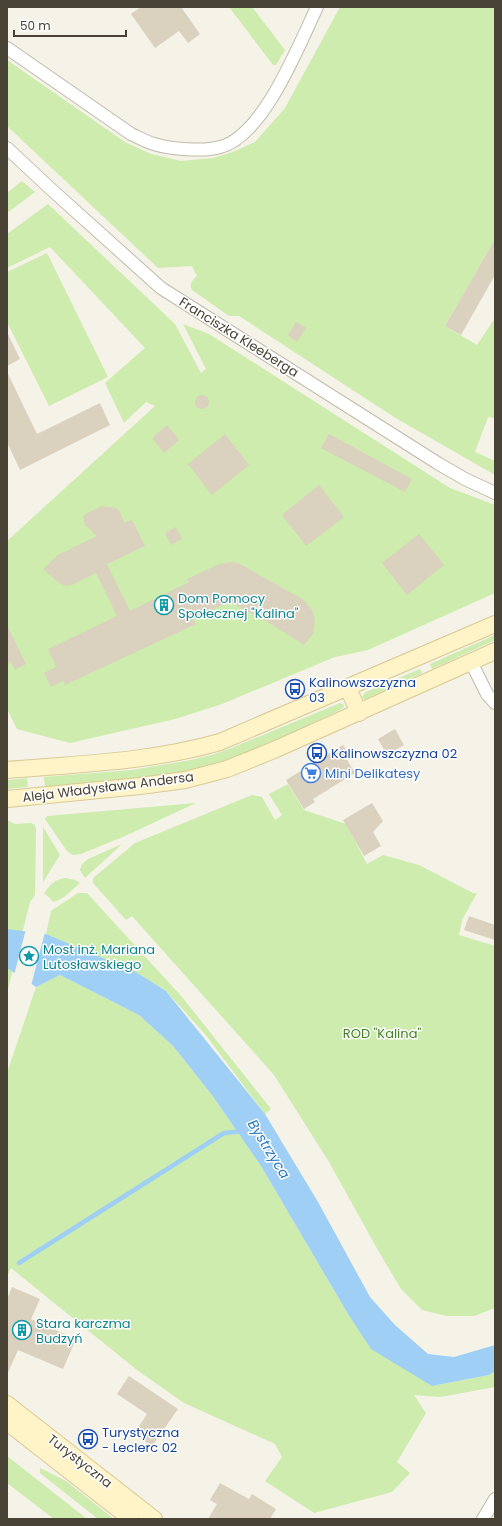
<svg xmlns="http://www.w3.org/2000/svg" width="502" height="1526" viewBox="0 0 502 1526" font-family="Poppins,sans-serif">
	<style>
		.green { fill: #cdecae }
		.water { fill: #a0cff6 }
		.pier { fill: #f5f2e8 }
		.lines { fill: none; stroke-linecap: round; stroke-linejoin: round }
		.stream { stroke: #a0cff6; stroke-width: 4.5 }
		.building { fill: #dbd1bf }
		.street-casing { stroke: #c1baaa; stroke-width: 14 }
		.secondary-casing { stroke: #d9c994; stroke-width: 18 }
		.street { stroke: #fff; stroke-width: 12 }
		.secondary { stroke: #fff4c8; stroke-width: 16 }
		.labels { text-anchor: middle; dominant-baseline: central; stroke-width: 3; stroke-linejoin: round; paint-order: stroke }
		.street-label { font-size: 13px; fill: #494336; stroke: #fff }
		.culture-label { font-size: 13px; fill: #0d838f; stroke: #fff; text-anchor: start }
		.transit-label { font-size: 13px; fill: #164399; stroke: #fff; text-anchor: start }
		.shop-label { font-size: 13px; fill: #366cbe; stroke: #fff; text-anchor: start }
		.park-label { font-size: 13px; fill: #428024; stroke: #fff }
		.water-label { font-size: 14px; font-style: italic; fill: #2677be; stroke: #fff }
	</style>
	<rect width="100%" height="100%" fill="#f5f2e8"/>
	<g class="green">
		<path d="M 229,7 L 252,7 L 285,50 L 276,65 L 273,65 Z"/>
		<path d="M 340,7 L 495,7 L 495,239 L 445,326 L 477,345 L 495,318 L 495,418 L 488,417 L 475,452 L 495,461 L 495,475 L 394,417 L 239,316 L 229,316 L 192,290 C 189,284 192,280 197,276 L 192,266 L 158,268 L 7,126 L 7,60 L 125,142 L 151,154 L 181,161 L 213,158 L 233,152 L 255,142 L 285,108 Z"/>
		<path d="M 22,181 L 35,192 L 7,213 L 7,193 Z"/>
		<path d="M 48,204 L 175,324 L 201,373 L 206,369 L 183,324 L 209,334 L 450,488 L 495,505 L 495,593 L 368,650 L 335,657 L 222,704 L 175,719 L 70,743 L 17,729 L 7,709 L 7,541 L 155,406 L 146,402 L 124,423 L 105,383 L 145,348 L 50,247 L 7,268 L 7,234 Z"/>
		<path d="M 47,253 L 108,377 L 49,406 L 7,322 L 7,272 Z"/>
		<path d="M 495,635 L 495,640 L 432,669 L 430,664 Z"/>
		<path d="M 420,669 L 422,673 L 366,699 L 364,699 L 362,697 L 366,692 Z"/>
		<path d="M 340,703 L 344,705 L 344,707 L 340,710 C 297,730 253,753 208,766 C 155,781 99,782 45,787 L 44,777 L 132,770 L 191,760 L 215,754 L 234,747 Z"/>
		<path d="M 27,778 L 28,787 L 7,789 L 8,780 Z"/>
		<path d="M 288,784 L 304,810 L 346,824 L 367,864 L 383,855 L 419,865 L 473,893 L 477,893 L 462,920 L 459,935 L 495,946 L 495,1308 L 474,1316 L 447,1316 L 422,1310 L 401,1289 L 379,1252 L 329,1162 L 274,1075 L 132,916 L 126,920 L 93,883 L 93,878 L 135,843 L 252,795 L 262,797 L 275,820 L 282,815 L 269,794 Z"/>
		<path d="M 196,803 L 125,836 L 81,854 L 73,855 L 67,851 L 45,819 L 47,816 Z"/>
		<path d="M 7,820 L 15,824 L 31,823 L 35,825 L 36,830 L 35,895 L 30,902 L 7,993 Z"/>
		<path d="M 43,827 L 60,855 L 43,882 Z"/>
		<path d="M 122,844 L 85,878 L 80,870 L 82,864 L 88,859 Z"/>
		<path d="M 66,878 L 75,880 L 80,883 L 63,898 L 54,902 L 44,893 C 51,884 55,879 66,878 Z"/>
		<path d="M 78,893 L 87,893 L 182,997 L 271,1109 L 265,1114 L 205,1034 L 166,991 L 136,972 L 46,934 L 51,911 Z"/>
		<path d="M 60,975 L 139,1015 L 173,1046 L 212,1095 L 261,1166 L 348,1314 L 432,1386 L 489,1375 L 495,1371 L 495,1387 L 440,1397 L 414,1395 L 426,1413 L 397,1462 L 410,1473 L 392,1492 L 314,1513 L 265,1481 L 282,1457 L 275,1444 L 184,1403 L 137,1370 L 11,1268 L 7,1276 L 7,1073 L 36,987 Z"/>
		<path d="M 7,1456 L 82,1515 L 87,1519 L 54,1519 L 7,1483 Z"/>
		<path d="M 40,1468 L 66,1481 L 114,1519 L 98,1519 L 40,1473 Z"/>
	</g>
	<path class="water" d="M 7,929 L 46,934 L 136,972 L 166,991 L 265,1114 L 318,1202 L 370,1297 L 395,1325 L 428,1354 L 454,1357 L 495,1345 L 495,1371 L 489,1375 L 432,1386 L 371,1349 L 348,1314 L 261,1166 L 212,1095 L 173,1046 L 139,1015 L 60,975 L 36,987 L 7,968 Z"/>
	<path class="pier" d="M 26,929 L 45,932 L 31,986 L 14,975 Z"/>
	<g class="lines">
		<path class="stream" d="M 19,1263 L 224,1133 L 244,1131"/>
	</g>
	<g class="building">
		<path d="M 141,7 L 181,7 L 200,34 L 188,43 L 179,31 L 155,48 L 131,14 Z"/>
		<path d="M 495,239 L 495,275 L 461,335 L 445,326 Z"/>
		<path d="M 296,322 L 306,328 L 297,342 L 288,335 Z"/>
		<path d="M 7,332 L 20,359 L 7,366 Z"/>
		<path d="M 7,372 L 37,434 L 100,403 L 110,425 L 20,470 L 7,442 Z"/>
		<circle cx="202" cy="402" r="7"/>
		<path d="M 167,425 L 179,440 L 164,453 L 152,438 Z"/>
		<path d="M 225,434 L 249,465 L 212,495 L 188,464 Z"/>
		<path d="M 329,434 L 412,479 L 405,492 L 321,448 Z"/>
		<path d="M 319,485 L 344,517 L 306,546 L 282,515 Z"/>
		<path d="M 102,506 L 116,508 L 120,512 L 124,523 L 132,520 L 145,546 L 107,564 L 130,611 L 189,582 L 187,579 L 219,564 L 233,562 L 240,564 L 304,600 L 312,610 L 314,615 L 315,621 L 313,634 L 304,645 L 268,622 L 234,604 L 226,603 L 193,619 L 196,624 L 65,685 L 63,681 L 51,687 L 44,673 L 56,667 L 48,649 L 117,616 L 96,573 L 72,585 L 66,586 L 59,583 L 43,569 L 58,555 L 97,536 L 85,525 L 83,516 L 87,513 Z"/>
		<path d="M 176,527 L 182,539 L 171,545 L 165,533 Z"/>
		<path d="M 419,534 L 444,565 L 407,595 L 382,563 Z"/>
		<path d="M 7,625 L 26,664 L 15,670 L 11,662 L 7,664 Z"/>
		<path d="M 395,729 L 404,745 L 387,755 L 378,739 Z"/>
		<path d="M 343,745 L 350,756 L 346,758 L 355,773 L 313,799 L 315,802 L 304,809 L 286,780 Z"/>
		<path d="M 372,803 L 383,821 L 373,832 L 381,846 L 364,856 L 343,820 Z"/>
		<path d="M 469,916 L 495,925 L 495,940 L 464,930 Z"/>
		<path d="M 12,1287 L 40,1299 L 31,1319 L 76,1339 L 63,1369 L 18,1350 L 7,1375 L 7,1299 Z"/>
		<path d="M 129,1376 L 178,1409 L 152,1446 L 134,1434 L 147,1414 L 117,1394 Z"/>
		<path d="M 220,1483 L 249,1499 L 252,1494 L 276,1509 L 270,1519 L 208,1519 L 217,1504 L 210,1500 Z"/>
	</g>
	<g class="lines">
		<g class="street-casing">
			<g id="street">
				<path d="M 7,48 L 131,134 C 138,137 146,142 154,144 C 170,149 204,152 220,147 C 263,137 299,45 317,7"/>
				<path d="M 7,148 L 53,191 L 161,288 L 439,464 L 465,479 L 495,493"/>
				<path d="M 471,662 L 487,694 L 495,703"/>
				<path d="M 483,1519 L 495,1499"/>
			</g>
		</g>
		<g class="secondary-casing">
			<g id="secondary">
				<path d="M 348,688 L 359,713"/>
				<path d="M 7,770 C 79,764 150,762 220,742 L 495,624"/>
				<path d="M 7,799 L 140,786 L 185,780 L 227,769 L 274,750 L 495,651"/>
				<path d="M 7,1404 L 154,1519"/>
				<path d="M 7,1422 L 131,1519"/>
			</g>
		</g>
		<use href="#street" class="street"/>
		<use href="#secondary" class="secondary"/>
	</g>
	<defs>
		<g id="building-ring" transform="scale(1)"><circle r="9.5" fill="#fff" stroke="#0f9aa8" stroke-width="1.5"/><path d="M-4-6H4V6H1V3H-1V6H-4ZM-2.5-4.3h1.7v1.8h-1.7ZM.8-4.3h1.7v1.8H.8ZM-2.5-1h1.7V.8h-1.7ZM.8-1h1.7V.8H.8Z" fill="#0f9aa8"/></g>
		<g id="bus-ring" transform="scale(1)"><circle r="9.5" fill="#fff" stroke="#1a4fb4" stroke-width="1.5"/><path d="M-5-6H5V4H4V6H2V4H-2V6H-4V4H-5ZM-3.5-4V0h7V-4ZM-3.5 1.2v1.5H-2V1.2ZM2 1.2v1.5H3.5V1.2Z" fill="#1a4fb4"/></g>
		<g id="supermarket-ring" transform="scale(1)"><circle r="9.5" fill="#fff" stroke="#3f7fe0" stroke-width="1.5"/><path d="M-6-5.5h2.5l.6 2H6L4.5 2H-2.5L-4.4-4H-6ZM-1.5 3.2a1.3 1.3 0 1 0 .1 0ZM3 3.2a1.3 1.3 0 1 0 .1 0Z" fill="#3f7fe0"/></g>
		<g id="sight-ring" transform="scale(1)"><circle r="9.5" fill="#fff" stroke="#0f9aa8" stroke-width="1.5"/><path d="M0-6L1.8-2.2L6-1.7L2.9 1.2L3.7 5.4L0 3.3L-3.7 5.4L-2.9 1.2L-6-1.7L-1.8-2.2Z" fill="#0f9aa8"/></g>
	</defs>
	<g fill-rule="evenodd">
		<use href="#building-ring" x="164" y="605"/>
		<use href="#bus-ring" x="295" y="689"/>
		<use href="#bus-ring" x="317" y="753"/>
		<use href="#supermarket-ring" x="311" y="773"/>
		<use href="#sight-ring" x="29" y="956"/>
		<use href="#building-ring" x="22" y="1330"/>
		<use href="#bus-ring" x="88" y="1439"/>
	</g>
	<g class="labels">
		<g class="street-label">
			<text transform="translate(239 337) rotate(32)">Franciszka Kleeberga</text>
			<text transform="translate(108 787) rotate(-7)">Aleja Władysława Andersa</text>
			<text transform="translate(80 1461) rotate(38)">Turystyczna</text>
		</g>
		<g class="culture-label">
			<text x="178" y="598">Dom Pomocy<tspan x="178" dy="15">Społecznej "Kalina"</tspan></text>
			<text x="43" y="949">Most inż. Mariana<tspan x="43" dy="15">Lutosławskiego</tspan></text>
			<text x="36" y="1323">Stara karczma<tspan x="36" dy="15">Budzyń</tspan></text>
		</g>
		<g class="transit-label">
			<text x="309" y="682">Kalinowszczyzna<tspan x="309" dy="15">03</tspan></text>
			<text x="331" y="753">Kalinowszczyzna 02</text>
			<text x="102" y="1432">Turystyczna<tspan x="102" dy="15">- Leclerc 02</tspan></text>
		</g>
		<g class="shop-label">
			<text x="325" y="773">Mini Delikatesy</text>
		</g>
		<g class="park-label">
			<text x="382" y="1033">ROD "Kalina"</text>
		</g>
		<g class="water-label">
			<text transform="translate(269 1149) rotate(58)">Bystrzyca</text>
		</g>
	</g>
	<rect width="502" height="1526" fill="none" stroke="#494336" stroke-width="16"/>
	<path d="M14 30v6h112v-6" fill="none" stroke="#494336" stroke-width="2"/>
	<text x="20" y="30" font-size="12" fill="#494336" stroke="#ffffff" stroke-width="3" paint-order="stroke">50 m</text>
</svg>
